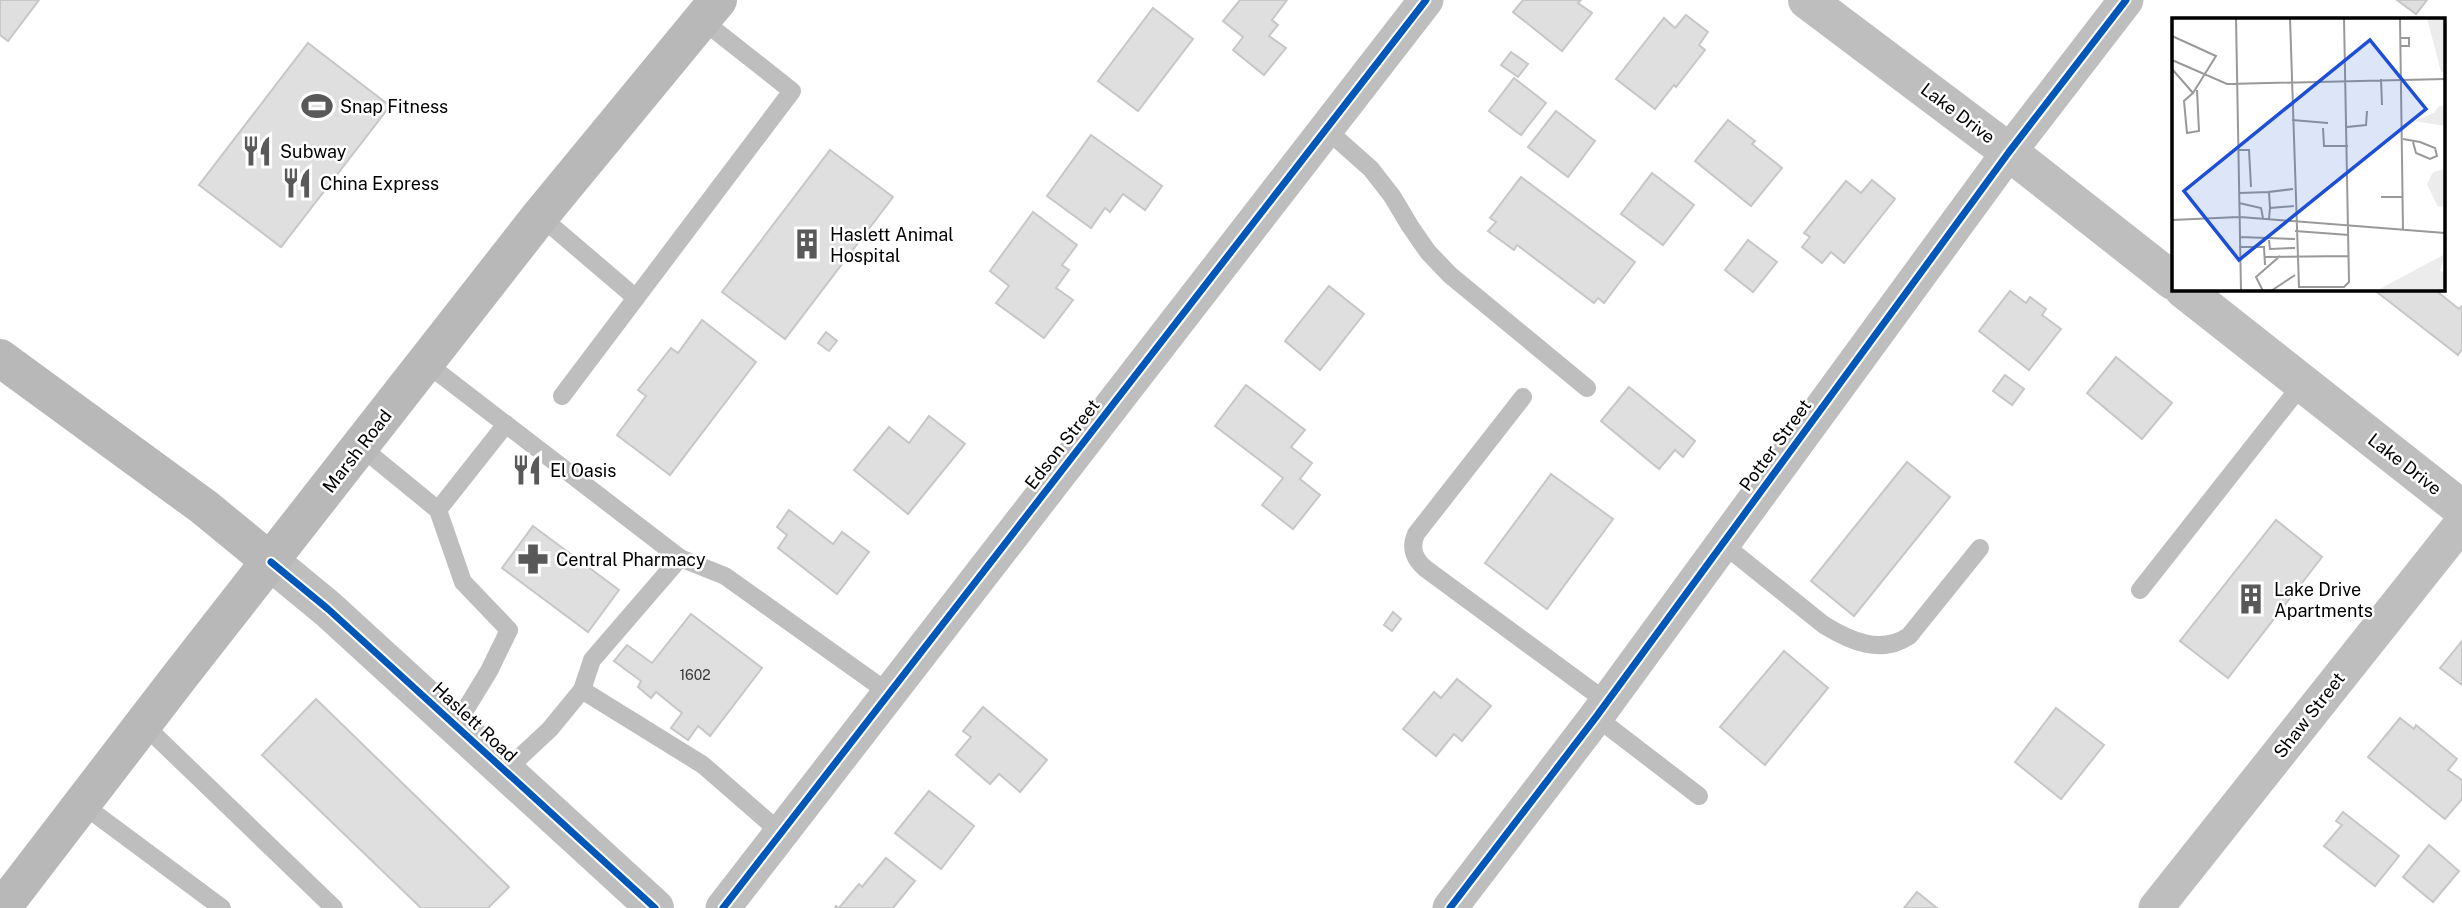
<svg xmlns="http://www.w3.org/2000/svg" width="2462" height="908" viewBox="0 0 2462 908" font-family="'Public Sans',sans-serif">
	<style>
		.building { fill: #dfdfdf; stroke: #c7c7c7; stroke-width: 2 }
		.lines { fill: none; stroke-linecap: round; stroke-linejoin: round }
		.service { stroke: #bebebe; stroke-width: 18 }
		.minor { stroke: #bebebe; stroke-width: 35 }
		.tertiary { stroke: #bebebe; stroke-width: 38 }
		.secondary { stroke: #b8b8b8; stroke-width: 38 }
		.cycleway-casing { stroke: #fff; stroke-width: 11 }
		.cycleway { stroke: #0057b8; stroke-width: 7 }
		.labels { text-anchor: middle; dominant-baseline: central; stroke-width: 5; stroke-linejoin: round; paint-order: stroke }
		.number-label { font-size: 14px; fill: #383838 }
		.poi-label { font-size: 18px; fill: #000; stroke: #fff; text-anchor: start }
		.street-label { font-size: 18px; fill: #000; stroke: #fff }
		.inset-road { fill: none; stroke: #999; stroke-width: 2 }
		.view { fill: #1d4ed8; fill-opacity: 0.15; stroke: #1d4ed8; stroke-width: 3.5 }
		.inset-edge { fill: none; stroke: #000; stroke-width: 3.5 }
	</style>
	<rect width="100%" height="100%" fill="#fff"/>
	<g class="building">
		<path d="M 0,0 L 39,0 L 8,41 L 0,35 Z"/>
		<path d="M 1240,0 L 1287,0 L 1272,20 L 1278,25 L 1269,36 L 1286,48 L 1264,75 L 1233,50 L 1243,37 L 1223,21 Z"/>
		<path d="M 1523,0 L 1581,0 L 1578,3 L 1592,13 L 1562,51 L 1513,12 Z"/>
		<path d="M 2397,0 L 2427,0 L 2416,14 Z"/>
		<path d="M 1153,8 L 1193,39 L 1138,111 L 1098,81 Z"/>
		<path d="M 1686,15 L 1708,32 L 1699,45 L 1705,50 L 1676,87 L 1674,85 L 1655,109 L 1616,79 L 1664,18 L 1675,28 Z"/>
		<path d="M 308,43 L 390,106 L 281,247 L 199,185 Z"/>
		<path d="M 1511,52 L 1528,64 L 1518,77 L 1501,65 Z"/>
		<path d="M 1514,78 L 1546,103 L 1521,135 L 1489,111 Z"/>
		<path d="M 1556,111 L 1595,141 L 1568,177 L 1528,147 Z"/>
		<path d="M 1728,120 L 1755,141 L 1752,144 L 1782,168 L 1751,206 L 1695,161 Z"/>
		<path d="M 1091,135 L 1162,186 L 1145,210 L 1123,194 L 1110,212 L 1105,208 L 1091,228 L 1047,196 Z"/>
		<path d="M 830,150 L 893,197 L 785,339 L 722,292 Z"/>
		<path d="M 1652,173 L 1694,205 L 1663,245 L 1621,214 Z"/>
		<path d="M 1521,177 L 1635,262 L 1604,303 L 1598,298 L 1594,303 L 1517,245 L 1514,250 L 1488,231 L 1496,222 L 1490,218 Z"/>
		<path d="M 1872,180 L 1895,199 L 1844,263 L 1831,252 L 1822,263 L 1802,247 L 1810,237 L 1804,233 L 1846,181 L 1861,193 Z"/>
		<path d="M 1033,212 L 1077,245 L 1062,265 L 1069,270 L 1056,288 L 1073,300 L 1044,338 L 996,303 L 1009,286 L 990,271 Z"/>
		<path d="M 1748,240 L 1777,262 L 1753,292 L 1725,270 Z"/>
		<path d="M 1329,286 L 1364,314 L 1320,370 L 1285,341 Z"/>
		<path d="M 2373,289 L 2434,289 L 2459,309 L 2462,306 L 2462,349 L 2458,355 Z"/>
		<path d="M 2010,291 L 2026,303 L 2030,297 L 2046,309 L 2042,315 L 2061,329 L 2029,370 L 1979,331 Z"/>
		<path d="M 702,320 L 756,362 L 670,475 L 617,435 L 646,396 L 638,390 L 671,348 L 678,353 Z"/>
		<path d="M 826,332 L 837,341 L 829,351 L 818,343 Z"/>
		<path d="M 2116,357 L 2172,403 L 2142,439 L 2087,393 Z"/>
		<path d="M 2005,375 L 2024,389 L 2012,405 L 1993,391 Z"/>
		<path d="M 1246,385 L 1305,430 L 1291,447 L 1312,463 L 1300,479 L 1320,495 L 1293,529 L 1262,505 L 1283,478 L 1215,426 Z"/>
		<path d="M 1629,387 L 1695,441 L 1683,457 L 1675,450 L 1659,469 L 1601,421 Z"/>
		<path d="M 929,416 L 965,444 L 908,514 L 854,470 L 889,427 L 909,443 Z"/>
		<path d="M 1907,462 L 1950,497 L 1854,616 L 1811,581 Z"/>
		<path d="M 1551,474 L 1613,519 L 1547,609 L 1485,563 Z"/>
		<path d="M 789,510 L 833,544 L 842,532 L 869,552 L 837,594 L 778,548 L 787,535 L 777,527 Z"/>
		<path d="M 2276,520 L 2322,557 L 2228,678 L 2180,641 Z"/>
		<path d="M 533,526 L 619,590 L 588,632 L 502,568 Z"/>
		<path d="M 1393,612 L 1401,619 L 1392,631 L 1384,625 Z"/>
		<path d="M 691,614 L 762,668 L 710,736 L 698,726 L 688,740 L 671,728 L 682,713 L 656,692 L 651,698 L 638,687 L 641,681 L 614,661 L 627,645 L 652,663 Z"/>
		<path d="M 2462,641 L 2462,685 L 2440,668 Z"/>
		<path d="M 1784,651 L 1828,688 L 1765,765 L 1720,727 Z"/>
		<path d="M 1457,679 L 1491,706 L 1462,741 L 1454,734 L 1436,756 L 1403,729 L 1434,692 L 1441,698 Z"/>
		<path d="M 316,699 L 509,887 L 488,908 L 421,908 L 262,755 Z"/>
		<path d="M 983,707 L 1047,760 L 1020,792 L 999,774 L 990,784 L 956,755 L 971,737 L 963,731 Z"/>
		<path d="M 2056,708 L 2104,745 L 2061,799 L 2015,762 Z"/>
		<path d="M 2400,718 L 2414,729 L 2416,725 L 2457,759 L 2448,770 L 2462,780 L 2462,799 L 2445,819 L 2368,757 Z"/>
		<path d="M 929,791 L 974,826 L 941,869 L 895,833 Z"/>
		<path d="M 2343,812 L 2399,856 L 2375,886 L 2324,846 L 2342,825 L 2336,821 Z"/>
		<path d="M 2429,845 L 2459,871 L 2433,902 L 2403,877 Z"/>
		<path d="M 886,858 L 915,881 L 893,908 L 835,908 L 836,906 L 839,908 L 859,884 L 862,887 Z"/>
		<path d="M 1917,892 L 1937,908 L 1904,908 Z"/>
	</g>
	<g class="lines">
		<g class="service">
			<path d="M 1326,129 L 1371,169 L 1392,196 L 1410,226 L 1428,252 L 1450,275 L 1587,388"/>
			<path d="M 540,216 L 636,298"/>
			<path d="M 426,363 L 680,558"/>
			<path d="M 562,396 L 792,91 L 702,20"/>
			<path d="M 1523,397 L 1416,534 C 1410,548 1414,559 1426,569 L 1607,702"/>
			<path d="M 361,447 L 438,510 L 463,582 L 509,630 L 489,671 L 456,725"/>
			<path d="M 438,510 L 506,424"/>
			<path d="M 1723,544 L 1824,625 C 1850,641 1881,655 1909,636 L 1980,548"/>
			<path d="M 2140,590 L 2303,383"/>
			<path d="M 582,690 L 592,660 L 680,558 L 725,576 L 889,693"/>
			<path d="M 1596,717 L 1699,796"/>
			<path d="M 143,724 L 334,908"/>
			<path d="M 505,771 L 550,729 L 582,690 L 703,765 L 781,833"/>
			<path d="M 82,804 L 222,908"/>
		</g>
		<g class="minor">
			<path d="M 723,908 L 1426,0"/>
			<path d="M 1450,908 L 1596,717 L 2009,152 L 2126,0"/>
			<path d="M 2156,908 L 2462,523"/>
		</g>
		<g class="tertiary">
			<path d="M 1807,0 L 2009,152 L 2173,281"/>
			<path d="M 2183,289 L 2462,509"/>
			<path d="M 271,562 L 328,609 L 655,908"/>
		</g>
		<g class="secondary">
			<path d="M 0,358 L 204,507 L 271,562"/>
			<path d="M 2,908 L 180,676 L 540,216 L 718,0"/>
		</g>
		<g class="cycleway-casing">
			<g id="cycleway">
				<path d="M 271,562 L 328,609 L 655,908"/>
				<path d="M 723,908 L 1426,0"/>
				<path d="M 1450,908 L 1596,717 L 2009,152 L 2126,0"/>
			</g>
		</g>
		<use href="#cycleway" class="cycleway"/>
	</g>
	<defs>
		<g id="stadium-bare" transform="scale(2.415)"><path d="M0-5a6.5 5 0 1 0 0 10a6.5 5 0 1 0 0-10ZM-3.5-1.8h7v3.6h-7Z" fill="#595959" stroke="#fff" stroke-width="2.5" paint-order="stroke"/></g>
		<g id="restaurant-bare" transform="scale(2.415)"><path d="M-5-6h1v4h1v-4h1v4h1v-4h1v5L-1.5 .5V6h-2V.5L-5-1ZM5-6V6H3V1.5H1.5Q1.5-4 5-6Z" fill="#595959" stroke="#fff" stroke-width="2.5" paint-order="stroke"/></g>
		<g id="building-bare" transform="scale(2.415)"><path d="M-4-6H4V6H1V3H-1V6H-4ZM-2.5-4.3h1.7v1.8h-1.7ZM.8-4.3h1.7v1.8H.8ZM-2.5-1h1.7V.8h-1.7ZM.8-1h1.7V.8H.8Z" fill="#595959" stroke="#fff" stroke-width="2.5" paint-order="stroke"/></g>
		<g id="pharmacy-bare" transform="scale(2.415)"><path d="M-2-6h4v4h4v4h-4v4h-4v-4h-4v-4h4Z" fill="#595959" stroke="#fff" stroke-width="2.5" paint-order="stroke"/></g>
	</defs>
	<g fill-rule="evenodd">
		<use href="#stadium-bare" x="317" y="106"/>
		<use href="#restaurant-bare" x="257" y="151"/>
		<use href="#restaurant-bare" x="297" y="183"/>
		<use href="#building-bare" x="807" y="244"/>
		<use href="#restaurant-bare" x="527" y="470"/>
		<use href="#pharmacy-bare" x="533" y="559"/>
		<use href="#building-bare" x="2251" y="599"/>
	</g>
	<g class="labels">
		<g class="number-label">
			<text x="695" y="675">1602</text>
		</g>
		<g class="poi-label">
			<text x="340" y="106">Snap Fitness</text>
			<text x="280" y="151">Subway</text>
			<text x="320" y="183">China Express</text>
			<text x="830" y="234">Haslett Animal<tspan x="830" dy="21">Hospital</tspan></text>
			<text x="550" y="470">El Oasis</text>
			<text x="556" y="559">Central Pharmacy</text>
			<text x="2274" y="589">Lake Drive<tspan x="2274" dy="21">Apartments</tspan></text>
		</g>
		<g class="street-label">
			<text transform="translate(1958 113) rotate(37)">Lake Drive</text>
			<text transform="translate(1062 444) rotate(-52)">Edson Street</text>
			<text transform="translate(1775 445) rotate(-54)">Potter Street</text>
			<text transform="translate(357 451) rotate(-52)">Marsh Road</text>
			<text transform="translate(2405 464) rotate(38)">Lake Drive</text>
			<text transform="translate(2309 715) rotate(-52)">Shaw Street</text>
			<text transform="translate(475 722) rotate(43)">Haslett Road</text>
		</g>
	</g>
	<g transform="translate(2172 18)">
		<rect width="273" height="273" fill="#fff"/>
		<path d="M 255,0 L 273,0 L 273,54 L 269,54 ZM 267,88 L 273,88 L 273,108 L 242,103 L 262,95 ZM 273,151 L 273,188 L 266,189 L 255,166 L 261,154 ZM 273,236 L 268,253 L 273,255 L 273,273 L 204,273 Z" fill="#ececec"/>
		<path class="inset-road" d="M 64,0 L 69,273M 118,0 L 127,269 L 172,269 L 177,264 L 172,0M 228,0 L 231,212M 0,18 L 44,38 L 21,75 L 0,51M 229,20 L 237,20 L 237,28 L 229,28M 0,42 L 55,66 L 273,61M 209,61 L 210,87M 21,75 L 12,83 L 15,115 L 27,113 L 25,72M 120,102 L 156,105M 175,109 L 194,107 L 195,93M 151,110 L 152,128 L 176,128M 231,121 L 248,124 L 263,130 L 265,138 L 258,141 L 244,135 L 241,124M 66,132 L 77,132 L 79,169M 67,175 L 97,174M 209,179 L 231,179M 67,185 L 89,190 L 91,200M 98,190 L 97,174 L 121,171M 68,199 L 273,215M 97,201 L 98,190 L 122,188M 0,202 L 67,199M 123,213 L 177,217M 68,219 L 123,221M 97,222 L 98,231 L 123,230M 67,229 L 92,229 L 93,247M 93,239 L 177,238M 91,273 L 84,259 L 108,238M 99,273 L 123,257"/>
		<path class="view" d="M 198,22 L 254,91 L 67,242 L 12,173 Z"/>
		<rect width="273" height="273" class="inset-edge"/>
	</g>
</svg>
